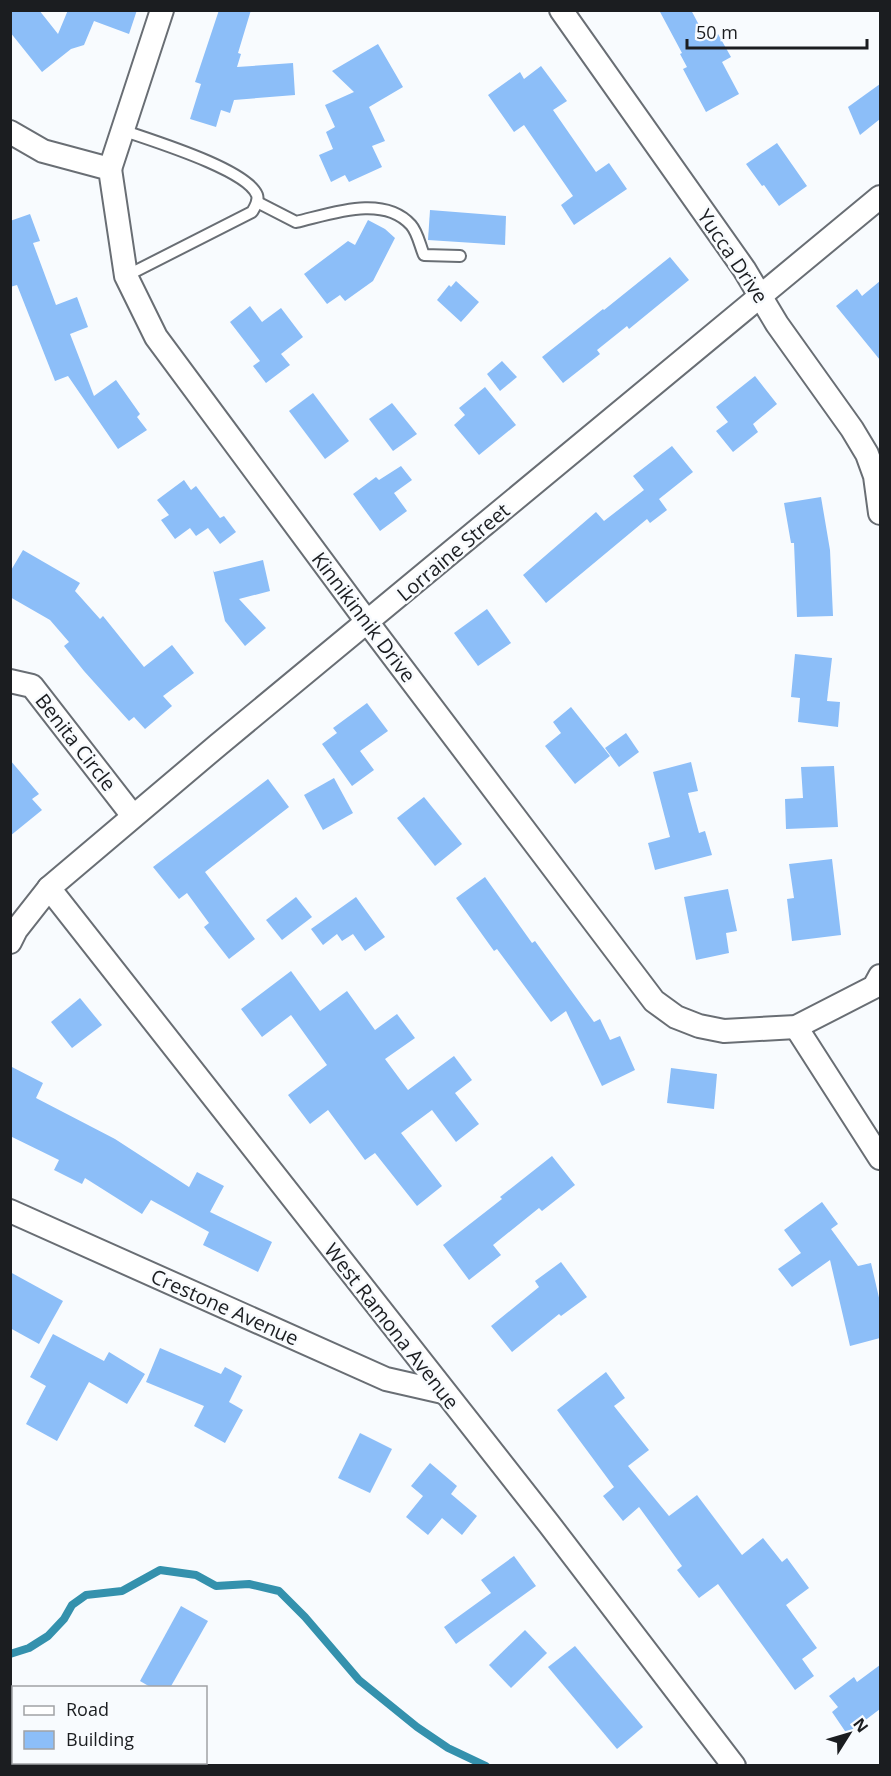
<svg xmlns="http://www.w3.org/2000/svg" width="891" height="1776" viewBox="0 0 891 1776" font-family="'Open Sans',sans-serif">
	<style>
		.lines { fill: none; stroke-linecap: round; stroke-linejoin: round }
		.stream { stroke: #3491ad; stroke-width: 8 }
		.building { fill: #8cbef8 }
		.lane-casing { stroke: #696e74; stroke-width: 14 }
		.street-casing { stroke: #696e74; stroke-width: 26 }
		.lane { stroke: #fff; stroke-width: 10 }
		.street { stroke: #fff; stroke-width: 22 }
		.labels { text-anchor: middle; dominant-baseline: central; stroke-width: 5; stroke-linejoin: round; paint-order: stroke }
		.street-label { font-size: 20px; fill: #1b1d20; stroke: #f8fbfe }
	</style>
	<rect width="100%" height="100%" fill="#f8fbfe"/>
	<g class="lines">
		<path class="stream" d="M 10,1654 L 29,1648 L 48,1636 L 64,1619 L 72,1605 L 86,1595 L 122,1591 L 160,1570 L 196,1575 L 216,1586 L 249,1584 L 279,1591 L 305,1617 L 359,1680 L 417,1727 L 448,1748 L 486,1766"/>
	</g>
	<g class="building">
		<path d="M 10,10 L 39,10 L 58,34 L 68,10 L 137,10 L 129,34 L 94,21 L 84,45 L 71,49 L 42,72 L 10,32 Z"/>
		<path d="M 219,10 L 251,10 L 238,53 L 241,54 L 237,67 L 293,63 L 295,95 L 234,100 L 230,113 L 221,110 L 216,127 L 190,119 L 201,84 L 195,82 Z"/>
		<path d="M 659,10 L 691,10 L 707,40 L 718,34 L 731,57 L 722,62 L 739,94 L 706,112 L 683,69 L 687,67 L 680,54 L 682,53 Z"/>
		<path d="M 378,44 L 403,87 L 369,107 L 385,141 L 372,146 L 382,167 L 349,182 L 345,175 L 331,182 L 319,155 L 333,149 L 326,132 L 335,127 L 325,105 L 354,92 L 332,71 Z"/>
		<path d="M 541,66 L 567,101 L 553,110 L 596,172 L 609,163 L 627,189 L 574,225 L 561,205 L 573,196 L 524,125 L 514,132 L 488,95 L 520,72 L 524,79 Z"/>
		<path d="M 880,84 L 880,119 L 860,135 L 848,107 Z"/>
		<path d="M 777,143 L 807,186 L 779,206 L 764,185 L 762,186 L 746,164 Z"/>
		<path d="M 430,210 L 506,216 L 505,245 L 428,240 Z"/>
		<path d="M 30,214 L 40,241 L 33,243 L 56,305 L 77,297 L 88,327 L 70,334 L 94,396 L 116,380 L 140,414 L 137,417 L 147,430 L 118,449 L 68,376 L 55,381 L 17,285 L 10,287 L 10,221 Z"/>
		<path d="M 368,220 L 385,229 L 395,238 L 373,281 L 345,301 L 340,295 L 327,304 L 304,274 L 348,241 L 355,245 Z"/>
		<path d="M 670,257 L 689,280 L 629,329 L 627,326 L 597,350 L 600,354 L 563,383 L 542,357 L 603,309 L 604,310 Z"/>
		<path d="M 456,281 L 479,302 L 461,322 L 437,300 L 449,285 L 451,287 Z"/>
		<path d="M 880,281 L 880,360 L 836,306 L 857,289 L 862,296 Z"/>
		<path d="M 250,306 L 262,322 L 281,308 L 303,337 L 281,354 L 290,365 L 266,383 L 253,366 L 260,361 L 230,322 Z"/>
		<path d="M 502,361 L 517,377 L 500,391 L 487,374 Z"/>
		<path d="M 755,376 L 777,404 L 753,424 L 758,432 L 733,452 L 716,431 L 728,422 L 716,407 Z"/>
		<path d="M 485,387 L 516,425 L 479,455 L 454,425 L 465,415 L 459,408 Z"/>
		<path d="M 313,393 L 349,441 L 325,459 L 289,411 Z"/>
		<path d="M 392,403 L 417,434 L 393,451 L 369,419 Z"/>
		<path d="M 672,446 L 693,472 L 659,499 L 667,510 L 650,523 L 647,519 L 546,603 L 523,575 L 596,512 L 604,521 L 644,490 L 633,476 Z"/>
		<path d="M 401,466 L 412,480 L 394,493 L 407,511 L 380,531 L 353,494 L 376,477 L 379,480 Z"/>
		<path d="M 184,480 L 191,490 L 196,486 L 220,518 L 224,516 L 236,532 L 220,544 L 208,528 L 196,536 L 190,528 L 175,539 L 161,520 L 169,515 L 157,500 Z"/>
		<path d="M 821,497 L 830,550 L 833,616 L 797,617 L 794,543 L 791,543 L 784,503 Z"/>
		<path d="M 23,550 L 80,583 L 75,591 L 100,619 L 103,616 L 144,667 L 172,645 L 194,673 L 163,696 L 172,706 L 145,729 L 134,717 L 129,721 L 84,671 L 64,646 L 69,642 L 50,620 L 10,597 L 10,572 Z"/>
		<path d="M 263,560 L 270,591 L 239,599 L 266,628 L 245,646 L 225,621 L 213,570 L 214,572 Z"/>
		<path d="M 487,609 L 511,643 L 478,666 L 454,633 Z"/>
		<path d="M 795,654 L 832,658 L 827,701 L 840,702 L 838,727 L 798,722 L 800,698 L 791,697 Z"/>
		<path d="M 367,703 L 388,731 L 360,751 L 374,770 L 352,786 L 322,744 L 337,733 L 333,728 Z"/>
		<path d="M 571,707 L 610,756 L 575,784 L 545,746 L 561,733 L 553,722 Z"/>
		<path d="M 626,733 L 639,752 L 619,767 L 605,748 Z"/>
		<path d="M 10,760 L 39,794 L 32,799 L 42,810 L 10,836 Z"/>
		<path d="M 691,762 L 698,791 L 688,793 L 699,833 L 705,831 L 712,855 L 655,870 L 648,843 L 670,837 L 653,772 Z"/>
		<path d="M 834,766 L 838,827 L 786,829 L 785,799 L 803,798 L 801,767 Z"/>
		<path d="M 334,778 L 353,813 L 323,830 L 304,795 Z"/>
		<path d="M 268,779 L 289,807 L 205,872 L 255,939 L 229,959 L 204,927 L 209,923 L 187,893 L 179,899 L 153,867 Z"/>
		<path d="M 424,797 L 462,844 L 435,866 L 397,818 Z"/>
		<path d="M 832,859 L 841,935 L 792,941 L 787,899 L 794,898 L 789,864 Z"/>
		<path d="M 485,877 L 532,943 L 535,941 L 594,1022 L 600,1019 L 610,1040 L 620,1036 L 635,1070 L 602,1086 L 566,1011 L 551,1022 L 497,949 L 494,951 L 456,898 Z"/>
		<path d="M 728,889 L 737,931 L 726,933 L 729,953 L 696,960 L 684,897 Z"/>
		<path d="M 296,897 L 312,917 L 282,940 L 266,920 Z"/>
		<path d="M 356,897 L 385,937 L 365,951 L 353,934 L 342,941 L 337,934 L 323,945 L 311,929 Z"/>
		<path d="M 291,971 L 320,1011 L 347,991 L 375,1030 L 397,1014 L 415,1038 L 385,1059 L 408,1090 L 454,1056 L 472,1080 L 455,1093 L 479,1124 L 456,1142 L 432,1110 L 401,1133 L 442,1186 L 417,1206 L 375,1153 L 365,1160 L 328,1110 L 310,1124 L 288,1095 L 327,1065 L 291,1015 L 262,1037 L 241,1009 Z"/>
		<path d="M 80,998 L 102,1025 L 72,1048 L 51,1022 Z"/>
		<path d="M 10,1066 L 43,1083 L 36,1098 L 115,1139 L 189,1187 L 197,1172 L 224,1186 L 210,1212 L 272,1242 L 258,1272 L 203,1245 L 209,1232 L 151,1200 L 142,1214 L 85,1178 L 82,1184 L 54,1170 L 59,1160 L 10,1136 Z"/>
		<path d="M 671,1068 L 717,1074 L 714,1109 L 667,1103 Z"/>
		<path d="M 552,1156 L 575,1185 L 542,1211 L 539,1208 L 493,1245 L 501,1255 L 469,1280 L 443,1245 L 502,1199 L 500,1197 Z"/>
		<path d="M 822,1202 L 838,1224 L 831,1229 L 858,1266 L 871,1263 L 880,1302 L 880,1338 L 850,1346 L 830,1260 L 792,1287 L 778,1269 L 801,1253 L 784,1230 Z"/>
		<path d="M 561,1262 L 587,1297 L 561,1316 L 559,1314 L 512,1352 L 491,1326 L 539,1287 L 535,1281 Z"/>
		<path d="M 10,1272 L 63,1301 L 39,1344 L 10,1328 Z"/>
		<path d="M 53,1334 L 104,1361 L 109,1352 L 145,1374 L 127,1404 L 89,1382 L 57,1441 L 26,1424 L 46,1386 L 30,1377 Z"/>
		<path d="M 160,1348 L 221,1374 L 225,1367 L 242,1376 L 229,1402 L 243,1410 L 225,1443 L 194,1426 L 204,1406 L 146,1382 Z"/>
		<path d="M 606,1372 L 625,1398 L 614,1406 L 649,1450 L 628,1466 L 669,1516 L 697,1495 L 742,1555 L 763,1538 L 782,1562 L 787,1558 L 809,1588 L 786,1605 L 817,1648 L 802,1659 L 814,1676 L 795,1690 L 718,1584 L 699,1598 L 677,1570 L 682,1566 L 639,1507 L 623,1521 L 603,1496 L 614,1487 L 557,1410 Z"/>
		<path d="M 360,1433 L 392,1449 L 370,1493 L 338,1478 Z"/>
		<path d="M 430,1463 L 457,1486 L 451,1494 L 477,1516 L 462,1535 L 442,1518 L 428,1535 L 406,1517 L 423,1496 L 411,1486 Z"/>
		<path d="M 514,1556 L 536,1586 L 456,1644 L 444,1627 L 491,1593 L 481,1580 Z"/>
		<path d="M 181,1606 L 208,1621 L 170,1688 L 152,1688 L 140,1681 Z"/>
		<path d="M 525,1630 L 547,1653 L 511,1688 L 489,1665 Z"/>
		<path d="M 575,1646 L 643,1727 L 617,1749 L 548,1667 Z"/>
		<path d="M 880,1665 L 880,1709 L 847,1734 L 832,1712 L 838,1707 L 829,1696 L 854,1677 L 857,1682 Z"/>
	</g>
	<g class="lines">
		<g class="lane-casing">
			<g id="lane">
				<path d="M 122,130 C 150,140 247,169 257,195 C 259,201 255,207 252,212 L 126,276"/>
				<path d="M 257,202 L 296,222 C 331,214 383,194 411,225 C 418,233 420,246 424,255 L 460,256"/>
			</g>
		</g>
		<g class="street-casing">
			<g id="street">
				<path d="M 561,10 L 744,269 L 777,324 L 852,429 L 867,454 L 875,476 L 880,513"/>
				<path d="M 10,132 L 43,151 L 110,169 L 126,276 L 156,337 L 368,623 L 654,1001 L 676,1017 L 699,1026 L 724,1031 L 796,1027 L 874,987 L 880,976"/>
				<path d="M 110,169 L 162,10"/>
				<path d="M 10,681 L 32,686 L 133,816"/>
				<path d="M 49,888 L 549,1524 L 734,1766"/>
				<path d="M 10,942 L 16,930 L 49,888 L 218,745 L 880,197"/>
				<path d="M 796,1027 L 880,1158"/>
				<path d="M 10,1211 L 386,1379 L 443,1392"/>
			</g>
		</g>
		<use href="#lane" class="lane"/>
		<use href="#street" class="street"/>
	</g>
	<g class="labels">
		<g class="street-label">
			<text transform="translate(733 256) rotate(56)">Yucca Drive</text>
			<text transform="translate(453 552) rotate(-40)">Lorraine Street</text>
			<text transform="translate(364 617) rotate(53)">Kinnikinnik Drive</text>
			<text transform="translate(76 742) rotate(52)">Benita Circle</text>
			<text transform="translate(225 1307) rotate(24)">Crestone Avenue</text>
			<text transform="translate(392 1326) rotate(52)">West Ramona Avenue</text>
		</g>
	</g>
	<rect width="891" height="1776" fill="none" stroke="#1b1d20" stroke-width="24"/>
	<rect x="12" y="1686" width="195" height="78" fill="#f8fbfe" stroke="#a0a2a5" stroke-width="1.5"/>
	<rect x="24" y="1706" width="30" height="9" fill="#ffffff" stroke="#a0a2a5" stroke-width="1.5"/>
	<text x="66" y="1716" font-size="18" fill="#1b1d20">Road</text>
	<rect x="24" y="1731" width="30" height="18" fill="#8cbef8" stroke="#a0a2a5" stroke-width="1.5"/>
	<text x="66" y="1746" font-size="18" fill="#1b1d20">Building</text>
	<g transform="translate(849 1734) rotate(53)" stroke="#f8fbfe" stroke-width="4.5" paint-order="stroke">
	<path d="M0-4.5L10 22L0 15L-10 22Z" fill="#1b1d20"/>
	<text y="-9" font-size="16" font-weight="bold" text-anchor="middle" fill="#1b1d20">N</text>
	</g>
	<path d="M687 39v9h180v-9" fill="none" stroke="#1b1d20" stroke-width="3"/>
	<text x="696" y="39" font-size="18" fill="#1b1d20" stroke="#f8fbfe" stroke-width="4.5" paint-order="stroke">50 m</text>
</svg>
